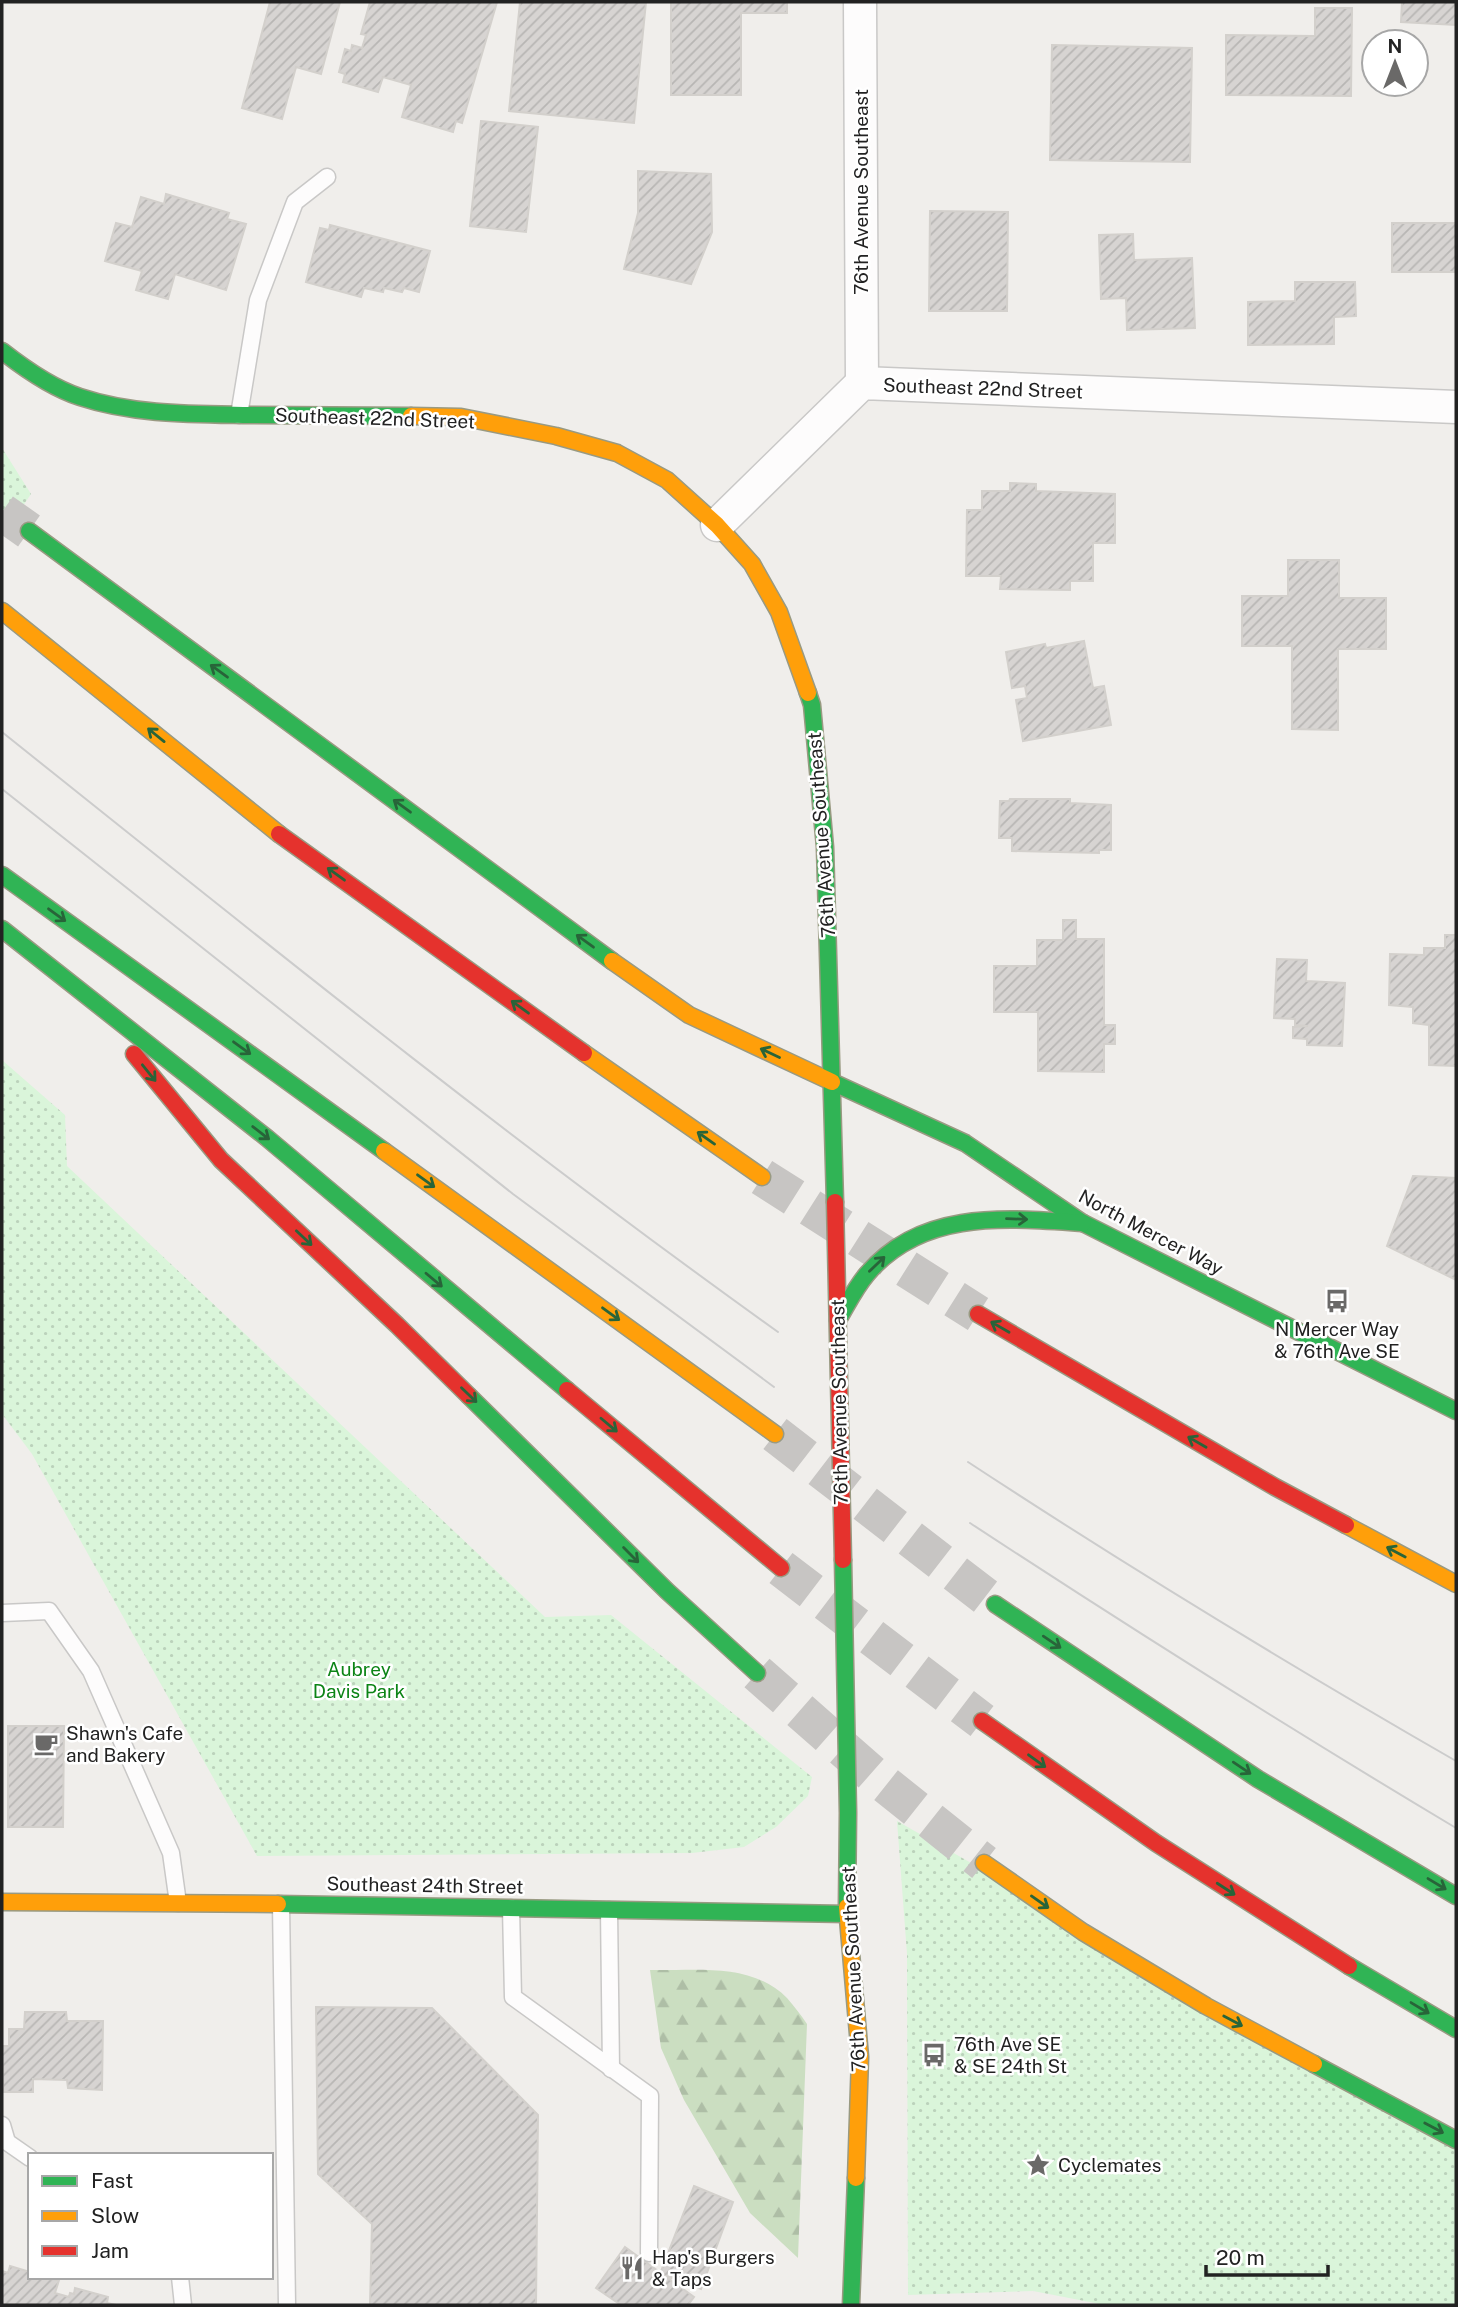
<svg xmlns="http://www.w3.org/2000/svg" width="1458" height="2307" viewBox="0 0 1458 2307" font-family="'Public Sans',sans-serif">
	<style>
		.forest { fill: url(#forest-firs) }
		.park { fill: url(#park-dots) }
		.building { fill: url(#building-hatch); stroke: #d3d0cc; stroke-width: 2 }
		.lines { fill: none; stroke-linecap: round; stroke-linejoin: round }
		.highway-tunnel { stroke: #c7c5c3; stroke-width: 38; stroke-dasharray: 38 19; stroke-linecap: butt }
		.lane-casing { stroke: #c9c8c7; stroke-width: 19 }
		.street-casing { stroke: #c9c8c7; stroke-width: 35 }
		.fast-casing { stroke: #999a82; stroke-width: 19 }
		.slow-casing { stroke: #999a82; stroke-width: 19 }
		.jam-casing { stroke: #999a82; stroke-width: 19 }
		.lane { stroke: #fdfcfc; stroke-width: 16 }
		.street { stroke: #fdfcfc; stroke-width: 32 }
		.fast { stroke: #30b455; stroke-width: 16 }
		.slow { stroke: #ff9f0a; stroke-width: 16 }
		.jam { stroke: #e5322d; stroke-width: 16 }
		.tram { stroke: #ccc; stroke-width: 2 }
		.oneway { stroke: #286439 }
		.labels { text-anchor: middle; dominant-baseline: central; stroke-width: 5; stroke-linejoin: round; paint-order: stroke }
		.street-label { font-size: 19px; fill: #222; stroke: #fff }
		.poi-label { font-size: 19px; fill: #222; stroke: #fff; text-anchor: start }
		.park-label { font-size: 19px; fill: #0c8416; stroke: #fff }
	</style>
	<defs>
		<pattern id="forest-firs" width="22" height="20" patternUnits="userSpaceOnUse" patternTransform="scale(1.75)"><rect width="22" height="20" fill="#cbdec1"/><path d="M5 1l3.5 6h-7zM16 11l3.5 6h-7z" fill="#aebea6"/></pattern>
		<pattern id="park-dots" width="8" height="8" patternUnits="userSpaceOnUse" patternTransform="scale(1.75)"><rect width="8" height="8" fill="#daf5da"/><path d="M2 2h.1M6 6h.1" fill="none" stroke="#bbd2bb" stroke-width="1.8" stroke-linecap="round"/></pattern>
		<pattern id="building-hatch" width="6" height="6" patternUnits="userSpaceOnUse" patternTransform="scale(1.75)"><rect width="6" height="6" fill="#d7d4d2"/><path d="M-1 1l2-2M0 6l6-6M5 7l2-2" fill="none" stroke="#b8b6b4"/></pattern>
	</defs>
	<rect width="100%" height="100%" fill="#f0eeeb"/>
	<path class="forest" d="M 650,1970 C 696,1971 752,1962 787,1998 C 794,2006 801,2015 807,2024 L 798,2258 L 750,2213 L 684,2100 L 661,2048 Z"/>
	<g class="park">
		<path d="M 2,448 L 31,494 L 2,537 Z"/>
		<path d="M 2,1060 L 65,1115 L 67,1166 L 545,1617 L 611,1615 L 812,1777 L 808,1796 L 776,1827 L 744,1847 L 692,1853 L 257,1856 L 32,1454 L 2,1414 Z"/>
		<path d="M 897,1821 L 1456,2138 L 1456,2305 L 1105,2305 L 1033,2291 L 908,2295 L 907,1954 Z"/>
	</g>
	<g class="building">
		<path d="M 270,2 L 340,2 L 321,74 L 296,67 L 282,119 L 242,108 Z"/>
		<path d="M 370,2 L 497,2 L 462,123 L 456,121 L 453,132 L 402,117 L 411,85 L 383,77 L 378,92 L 343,82 L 345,74 L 339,72 L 345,49 L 351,51 L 352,45 L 362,48 L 366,35 L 361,34 Z"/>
		<path d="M 520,2 L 646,2 L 634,123 L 509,111 Z"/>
		<path d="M 671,2 L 787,2 L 787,13 L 741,13 L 741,95 L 671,95 Z"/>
		<path d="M 1402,2 L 1456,2 L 1456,25 L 1401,22 Z"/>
		<path d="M 1315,8 L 1352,8 L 1351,96 L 1226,95 L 1226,35 L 1315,36 Z"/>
		<path d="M 1052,45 L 1192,48 L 1190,162 L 1050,160 Z"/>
		<path d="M 481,121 L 538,127 L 526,232 L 470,226 Z"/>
		<path d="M 638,171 L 711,174 L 712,232 L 691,284 L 624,269 L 638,213 Z"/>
		<path d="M 166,194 L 229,213 L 227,219 L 246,224 L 226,290 L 175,274 L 168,299 L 136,290 L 142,271 L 105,261 L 116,223 L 132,227 L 141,197 L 164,204 Z"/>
		<path d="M 930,211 L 1008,212 L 1007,311 L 929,311 Z"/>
		<rect x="1392" y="223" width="64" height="49"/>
		<path d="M 330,225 L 430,251 L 419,292 L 404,288 L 402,292 L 384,288 L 383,292 L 364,288 L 361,297 L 306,282 L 320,228 L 329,230 Z"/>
		<path d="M 1133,234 L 1134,260 L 1192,258 L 1195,328 L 1127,330 L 1126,298 L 1101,299 L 1099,235 Z"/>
		<path d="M 1295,282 L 1355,282 L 1356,316 L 1334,317 L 1334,344 L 1248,345 L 1248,302 L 1295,301 Z"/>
		<path d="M 1010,483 L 1036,484 L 1036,491 L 1115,494 L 1115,543 L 1093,543 L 1093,581 L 1070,581 L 1070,590 L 1000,589 L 1001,576 L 966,576 L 967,510 L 982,510 L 982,491 L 1010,491 Z"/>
		<path d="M 1288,560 L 1339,560 L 1339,598 L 1386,598 L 1386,649 L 1338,649 L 1338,730 L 1292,729 L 1292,646 L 1242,646 L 1242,596 L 1288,596 Z"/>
		<path d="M 1084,641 L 1093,688 L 1104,686 L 1111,725 L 1023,741 L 1016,700 L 1027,698 L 1025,686 L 1012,688 L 1006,652 L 1045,644 L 1046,648 Z"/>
		<path d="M 1010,799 L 1070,799 L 1070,803 L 1111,805 L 1111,850 L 1099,850 L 1099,853 L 1012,851 L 1012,838 L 999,838 L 1000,801 L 1009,801 Z"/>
		<path d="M 1063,920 L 1076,920 L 1076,939 L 1104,939 L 1104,1025 L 1115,1025 L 1115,1044 L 1104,1044 L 1104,1072 L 1038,1071 L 1038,1012 L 994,1012 L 994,966 L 1037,966 L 1037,940 L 1063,940 Z"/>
		<path d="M 1445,935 L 1456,935 L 1456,1066 L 1429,1065 L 1429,1025 L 1413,1023 L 1413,1007 L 1389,1005 L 1390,954 L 1424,955 L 1424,948 L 1445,948 Z"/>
		<path d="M 1277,959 L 1307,960 L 1306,981 L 1345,983 L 1342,1046 L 1307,1045 L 1307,1039 L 1293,1038 L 1293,1027 L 1308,1026 L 1295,1025 L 1295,1019 L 1274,1018 Z"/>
		<path d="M 1413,1176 L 1456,1178 L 1456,1280 L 1387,1246 Z"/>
		<path d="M 8,1726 L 64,1726 L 63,1827 L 8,1827 Z"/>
		<path d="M 316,2007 L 432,2008 L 538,2115 L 536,2305 L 370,2305 L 372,2224 L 318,2174 Z"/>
		<path d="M 25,2012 L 66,2012 L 67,2021 L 103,2021 L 102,2090 L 68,2088 L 67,2080 L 33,2079 L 33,2092 L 3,2092 L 2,2046 L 9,2046 L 9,2029 L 24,2029 Z"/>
		<path d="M 694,2186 L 733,2202 L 701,2289 L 660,2274 Z"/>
		<path d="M 625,2247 L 694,2297 L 688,2305 L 621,2305 L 596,2288 Z"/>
		<path d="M 10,2266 L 30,2272 L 30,2277 L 59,2280 L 55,2293 L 69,2297 L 70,2293 L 74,2294 L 75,2288 L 108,2297 L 107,2303 L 116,2305 L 2,2305 L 2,2271 L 8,2273 Z"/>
	</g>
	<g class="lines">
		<g class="highway-tunnel">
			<path d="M 2,512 L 29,531"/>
			<path d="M 762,1177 L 978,1314"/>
			<path d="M 775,1434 L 995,1604"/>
			<path d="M 781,1568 L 982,1721"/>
			<path d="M 757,1673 L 872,1774 L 984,1863"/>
		</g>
		<g class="lane-casing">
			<g id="lane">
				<path d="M 239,415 L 258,300 L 295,202 L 327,177"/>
				<path d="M 2,1613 L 49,1611 L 91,1671 L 171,1853 L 178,1903"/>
				<path d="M 281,1904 L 287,2305"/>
				<path d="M 511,1908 L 513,1997 L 650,2096 L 649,2253"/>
				<path d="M 609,1910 L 611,2069"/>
				<path d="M 2,2125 L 7,2142 L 30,2158"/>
				<path d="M 180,2277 L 183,2305"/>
			</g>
		</g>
		<g class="street-casing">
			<g id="street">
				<path d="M 860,2 L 862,383"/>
				<path d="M 717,525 L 862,383 L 1456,407"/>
			</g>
		</g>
		<g class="fast-casing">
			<g id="fast">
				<path d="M 2,351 C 25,369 52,388 80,397 C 134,415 194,414 250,415 C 304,415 358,416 411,416"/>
				<path d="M 29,531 L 612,961"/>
				<path d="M 808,693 L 812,705 L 825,847 L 835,1202"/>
				<path d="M 2,875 L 384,1151"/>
				<path d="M 2,929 L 267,1138 L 567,1390"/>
				<path d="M 832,1082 L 965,1143 L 1083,1223 L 1456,1411"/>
				<path d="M 838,1320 C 847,1305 855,1288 867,1274 C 922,1209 1006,1218 1083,1223"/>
				<path d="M 469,1396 L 667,1591 L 757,1673"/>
				<path d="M 843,1560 L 848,1813 L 847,1907"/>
				<path d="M 995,1604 L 1258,1779 L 1456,1896"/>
				<path d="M 278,1904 L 847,1914"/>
				<path d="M 1349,1966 L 1456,2029"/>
				<path d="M 1314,2064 L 1456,2140"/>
				<path d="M 851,2305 L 856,2178"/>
			</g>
		</g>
		<g class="slow-casing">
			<g id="slow">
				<path d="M 411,416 L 461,417 L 556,436 L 617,453 L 667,480 L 717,525 L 752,564 L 779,612 L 808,693"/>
				<path d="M 2,611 L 279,834"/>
				<path d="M 612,961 L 689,1015 L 832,1082"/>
				<path d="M 584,1053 L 762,1177"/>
				<path d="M 384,1151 L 775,1434"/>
				<path d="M 1346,1525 L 1456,1584"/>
				<path d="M 984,1863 L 1083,1932 L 1206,2006 L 1314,2064"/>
				<path d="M 2,1902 L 278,1904"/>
				<path d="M 847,1907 L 860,2057 L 856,2178"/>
			</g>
		</g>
		<g class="jam-casing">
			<g id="jam">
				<path d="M 279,834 L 584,1053"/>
				<path d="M 134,1054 L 221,1160 L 397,1325 L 469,1396"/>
				<path d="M 835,1202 L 843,1560"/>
				<path d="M 978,1314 L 1275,1487 L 1346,1525"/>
				<path d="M 567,1390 L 781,1568"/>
				<path d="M 982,1721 L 1156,1843 L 1349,1966"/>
			</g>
		</g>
		<use href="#lane" class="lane"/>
		<use href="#street" class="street"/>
		<use href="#fast" class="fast"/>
		<use href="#slow" class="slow"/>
		<use href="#jam" class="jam"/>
		<g class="tram">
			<path d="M 2,732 C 257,936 511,1141 778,1332"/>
			<path d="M 2,789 L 513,1194 L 774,1387"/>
			<path d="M 968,1462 C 1128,1567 1291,1666 1456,1761"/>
			<path d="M 970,1523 C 1130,1628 1292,1730 1456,1828"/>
		</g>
	</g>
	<defs><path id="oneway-shaft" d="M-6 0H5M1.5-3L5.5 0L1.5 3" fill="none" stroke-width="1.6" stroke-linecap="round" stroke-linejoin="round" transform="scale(1.75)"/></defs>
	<g class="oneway">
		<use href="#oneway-shaft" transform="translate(219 671) rotate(-144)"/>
		<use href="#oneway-shaft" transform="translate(156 735) rotate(-141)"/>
		<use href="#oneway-shaft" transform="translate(402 806) rotate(-144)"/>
		<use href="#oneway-shaft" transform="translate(336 874) rotate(-144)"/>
		<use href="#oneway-shaft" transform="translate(57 915) rotate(36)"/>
		<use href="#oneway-shaft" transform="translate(585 941) rotate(-144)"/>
		<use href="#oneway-shaft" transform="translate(520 1007) rotate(-144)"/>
		<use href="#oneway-shaft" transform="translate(242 1048) rotate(36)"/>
		<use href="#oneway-shaft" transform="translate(770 1053) rotate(-155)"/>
		<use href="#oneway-shaft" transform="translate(149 1073) rotate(51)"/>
		<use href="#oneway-shaft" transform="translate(261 1133) rotate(38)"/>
		<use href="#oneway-shaft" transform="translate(706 1138) rotate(-145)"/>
		<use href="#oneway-shaft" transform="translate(426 1181) rotate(36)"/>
		<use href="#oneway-shaft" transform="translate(1017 1219) rotate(2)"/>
		<use href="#oneway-shaft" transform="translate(304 1238) rotate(43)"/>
		<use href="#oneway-shaft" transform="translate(877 1264) rotate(-44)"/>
		<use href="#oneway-shaft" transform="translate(434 1280) rotate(40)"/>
		<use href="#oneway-shaft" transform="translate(611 1314) rotate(36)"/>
		<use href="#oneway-shaft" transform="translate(1000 1327) rotate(-150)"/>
		<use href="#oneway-shaft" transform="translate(469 1395) rotate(44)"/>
		<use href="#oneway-shaft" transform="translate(609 1425) rotate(40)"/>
		<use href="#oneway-shaft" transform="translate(1197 1442) rotate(-150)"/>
		<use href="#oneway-shaft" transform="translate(1396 1552) rotate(-152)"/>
		<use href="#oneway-shaft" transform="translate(631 1555) rotate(45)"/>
		<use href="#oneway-shaft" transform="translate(1052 1642) rotate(34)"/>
		<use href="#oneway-shaft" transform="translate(1037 1761) rotate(36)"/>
		<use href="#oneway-shaft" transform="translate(1242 1768) rotate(34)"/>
		<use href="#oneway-shaft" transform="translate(1437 1884) rotate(31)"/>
		<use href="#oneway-shaft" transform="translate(1226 1889) rotate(33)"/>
		<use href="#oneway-shaft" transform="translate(1040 1902) rotate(35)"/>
		<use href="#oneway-shaft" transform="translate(1420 2008) rotate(31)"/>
		<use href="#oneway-shaft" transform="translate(1233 2021) rotate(28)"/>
		<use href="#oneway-shaft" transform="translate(1434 2128) rotate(28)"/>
	</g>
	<defs>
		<g id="bus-bare" transform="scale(1.89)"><path d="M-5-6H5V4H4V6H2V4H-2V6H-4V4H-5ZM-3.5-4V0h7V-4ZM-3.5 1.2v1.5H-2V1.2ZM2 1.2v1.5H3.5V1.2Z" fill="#6a6968" stroke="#fff" stroke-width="2.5" paint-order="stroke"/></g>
		<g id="cafe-bare" transform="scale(1.89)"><path d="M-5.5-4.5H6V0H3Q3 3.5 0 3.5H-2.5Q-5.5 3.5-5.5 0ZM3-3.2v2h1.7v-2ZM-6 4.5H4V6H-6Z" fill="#6a6968" stroke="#fff" stroke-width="2.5" paint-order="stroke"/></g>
		<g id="sight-bare" transform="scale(1.89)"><path d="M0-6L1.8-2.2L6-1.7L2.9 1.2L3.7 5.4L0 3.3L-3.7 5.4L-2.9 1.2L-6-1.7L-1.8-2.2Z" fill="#6a6968" stroke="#fff" stroke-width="2.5" paint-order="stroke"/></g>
		<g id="restaurant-bare" transform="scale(1.89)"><path d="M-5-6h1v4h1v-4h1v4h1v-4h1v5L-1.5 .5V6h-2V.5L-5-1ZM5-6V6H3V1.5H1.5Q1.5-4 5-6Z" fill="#6a6968" stroke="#fff" stroke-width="2.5" paint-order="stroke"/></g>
	</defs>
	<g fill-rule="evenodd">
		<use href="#bus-bare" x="1337" y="1301"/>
		<use href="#cafe-bare" x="46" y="1744"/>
		<use href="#bus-bare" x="934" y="2055"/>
		<use href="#sight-bare" x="1038" y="2165"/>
		<use href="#restaurant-bare" x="632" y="2268"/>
	</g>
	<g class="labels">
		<g class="street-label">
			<text transform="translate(861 192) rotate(-90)">76th Avenue Southeast</text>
			<text transform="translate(983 388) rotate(2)">Southeast 22nd Street</text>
			<text transform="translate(375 418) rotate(2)">Southeast 22nd Street</text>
			<text transform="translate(821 835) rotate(-94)">76th Avenue Southeast</text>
			<text transform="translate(1151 1232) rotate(28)">North Mercer Way</text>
			<text transform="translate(839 1402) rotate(-91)">76th Avenue Southeast</text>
			<text transform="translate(425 1885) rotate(1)">Southeast 24th Street</text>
			<text transform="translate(853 1969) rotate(-93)">76th Avenue Southeast</text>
		</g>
		<g class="poi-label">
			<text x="1337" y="1329" text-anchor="middle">N Mercer Way<tspan x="1337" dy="22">&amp; 76th Ave SE</tspan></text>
			<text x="66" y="1733">Shawn's Cafe<tspan x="66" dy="22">and Bakery</tspan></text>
			<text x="954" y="2044">76th Ave SE<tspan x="954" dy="22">&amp; SE 24th St</tspan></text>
			<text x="1058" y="2165">Cyclemates</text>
			<text x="652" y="2257">Hap's Burgers<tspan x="652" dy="22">&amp; Taps</tspan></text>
		</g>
		<g class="park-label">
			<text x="359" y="1669">Aubrey<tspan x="359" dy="22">Davis Park</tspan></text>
		</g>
	</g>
	<rect width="1458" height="2307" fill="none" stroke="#222222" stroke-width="7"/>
	<rect x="28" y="2153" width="245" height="126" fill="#ffffff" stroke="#a7a7a7" stroke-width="2"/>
	<rect x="42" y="2176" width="35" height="10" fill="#30b455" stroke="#a7a7a7" stroke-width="2"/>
	<text x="91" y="2188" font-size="21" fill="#222222">Fast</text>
	<rect x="42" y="2211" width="35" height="10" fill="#ff9f0a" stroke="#a7a7a7" stroke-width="2"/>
	<text x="91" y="2223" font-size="21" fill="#222222">Slow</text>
	<rect x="42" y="2246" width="35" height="10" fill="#e5322d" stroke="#a7a7a7" stroke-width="2"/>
	<text x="91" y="2258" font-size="21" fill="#222222">Jam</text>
	<g transform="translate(1395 63)"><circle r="33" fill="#ffffff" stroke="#a7a7a7" stroke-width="2"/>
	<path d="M0-5L12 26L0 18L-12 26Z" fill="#6a6968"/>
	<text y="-10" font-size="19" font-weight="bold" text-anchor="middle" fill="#222222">N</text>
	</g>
	<path d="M1206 2265v10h122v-10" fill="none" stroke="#222222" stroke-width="3.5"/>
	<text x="1216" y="2265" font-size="21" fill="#222222" stroke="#ffffff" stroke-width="5" paint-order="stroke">20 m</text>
</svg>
